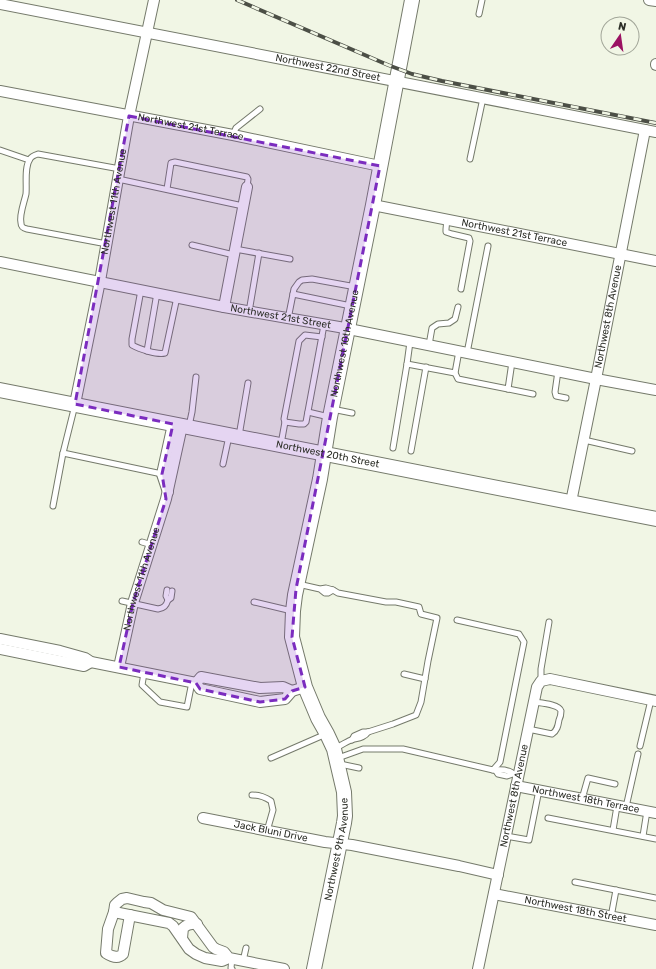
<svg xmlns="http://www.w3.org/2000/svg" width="656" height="969" viewBox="0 0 656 969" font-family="Rubik,sans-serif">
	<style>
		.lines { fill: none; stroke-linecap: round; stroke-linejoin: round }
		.lane-casing { stroke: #757a6b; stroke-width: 7 }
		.street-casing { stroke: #757a6b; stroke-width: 12 }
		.secondary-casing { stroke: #757a6b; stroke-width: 16 }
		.lane { stroke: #fff; stroke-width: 5 }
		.street { stroke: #fff; stroke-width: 10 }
		.secondary { stroke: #fff; stroke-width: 14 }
		.rail-casing { stroke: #4c4f46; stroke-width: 4 }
		.rail { stroke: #f1f6e5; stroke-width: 2.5; stroke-dasharray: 8; stroke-linecap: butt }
		.marked { fill: #7b2cbf; fill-opacity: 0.2; stroke: #7b2cbf; stroke-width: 3; stroke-dasharray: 8 5; stroke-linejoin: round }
		.labels { text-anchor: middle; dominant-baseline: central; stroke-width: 3; stroke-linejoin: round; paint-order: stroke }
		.street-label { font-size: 10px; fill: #2c2e27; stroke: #f1f6e5 }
	</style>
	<rect width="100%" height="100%" fill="#f1f6e5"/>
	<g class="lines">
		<g class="lane-casing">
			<g id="lane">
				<path d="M 479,14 L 482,0"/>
				<path d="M 233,135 L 236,128 L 260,109"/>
				<path d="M 0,150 L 29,160"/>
				<path d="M 470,159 L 483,98"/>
				<path d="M 118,179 L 243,206"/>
				<path d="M 167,189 L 171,163 L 175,162 L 247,177 L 248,179 L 247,187"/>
				<path d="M 447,219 L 446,229 L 446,232 L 452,234 L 469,238 L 470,241 L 461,289"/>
				<path d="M 107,244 L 27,229 C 23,228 21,227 21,223 C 19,215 24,203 26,194 C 27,185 24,167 30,159 C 31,157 35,155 38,154 L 120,169"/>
				<path d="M 192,245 L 234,255"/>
				<path d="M 235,249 L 290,259"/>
				<path d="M 141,290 L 132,339 L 132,345 C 139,349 157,355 165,353 L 177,297"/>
				<path d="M 293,294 L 351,306"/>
				<path d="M 249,312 L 259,253"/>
				<path d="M 288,319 L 294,289 L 299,282 L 302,280 L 312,279 L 356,287"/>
				<path d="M 429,345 L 432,328 L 438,324 L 449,323 L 455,319 L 458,307"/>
				<path d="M 147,351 L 157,293"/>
				<path d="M 459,351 L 455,373 L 458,379 L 508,389 L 512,362"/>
				<path d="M 467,353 L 488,246"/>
				<path d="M 407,364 L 455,373"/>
				<path d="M 558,371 L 555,392 L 556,396 L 566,398"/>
				<path d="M 508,389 L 533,394"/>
				<path d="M 332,409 L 352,413"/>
				<path d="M 308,412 L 329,417"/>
				<path d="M 285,422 L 299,424 L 304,424 L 306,422 L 324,325"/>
				<path d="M 189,426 L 192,412 L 196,377"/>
				<path d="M 239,436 L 248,383"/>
				<path d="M 584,440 L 632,451"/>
				<path d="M 281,444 L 285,422 L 284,419 L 299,341 L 305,335 L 322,337"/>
				<path d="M 393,448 L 407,364 L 410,342"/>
				<path d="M 411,451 L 426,367"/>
				<path d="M 63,453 L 162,474"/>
				<path d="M 223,464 L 229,436"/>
				<path d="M 53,506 L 63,453 L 75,405"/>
				<path d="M 142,542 L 152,545"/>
				<path d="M 298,584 L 320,589 L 325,593 L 328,593 L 333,590 L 326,588 L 320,589"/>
				<path d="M 167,590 L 166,596 L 168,600"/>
				<path d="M 333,590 L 338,593 L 386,602 L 396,602 L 419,607 L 421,614 L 437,618 L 428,661 L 421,702 L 416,715 L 393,724 L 368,732 L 363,732 L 354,736 L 352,740"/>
				<path d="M 122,601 L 158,609 C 164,608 166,606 168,600 L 171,598 L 172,591"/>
				<path d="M 254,602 L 292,611"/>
				<path d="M 144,673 L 142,685 L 160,702 L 187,707 L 192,682"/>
				<path d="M 404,674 L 425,679"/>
				<path d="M 541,681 L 541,669 L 549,622"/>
				<path d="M 528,729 L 552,734 C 557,731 558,726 559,720 C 560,718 561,714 561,711 C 559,704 540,703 534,702"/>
				<path d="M 640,746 L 651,700"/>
				<path d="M 334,749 C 340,746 346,742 351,740 C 358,738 364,738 368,732"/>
				<path d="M 271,758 L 326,734"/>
				<path d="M 338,758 L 363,749 L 403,749 L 493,770 L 500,762 L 524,642 L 519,634 L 457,620"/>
				<path d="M 340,764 L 359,768"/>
				<path d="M 493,770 C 498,770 503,769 508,771 C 512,772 515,775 518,777"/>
				<path d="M 496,771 L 498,774 L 507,776 L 513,774"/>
				<path d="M 252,795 C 260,795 265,797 271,801 L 273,810 L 267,831"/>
				<path d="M 582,799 L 588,778 L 615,784"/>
				<path d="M 626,807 L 638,754"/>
				<path d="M 548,818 L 656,839"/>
				<path d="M 613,830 L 617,806"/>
				<path d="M 506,836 L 529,840 L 539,790"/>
				<path d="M 643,836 L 647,811"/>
				<path d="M 575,882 L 656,898"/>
				<path d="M 611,917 L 616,890"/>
				<path d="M 243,961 L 246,948"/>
				<path d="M 232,969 L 231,968 L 232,958"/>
			</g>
		</g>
		<g class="street-casing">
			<g id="street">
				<path d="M 649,0 L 656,1"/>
				<path id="s1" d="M 0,4 L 656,132"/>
				<path d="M 656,65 L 656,64"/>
				<path id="s2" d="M 0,91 L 233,135 L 380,166"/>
				<path id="s3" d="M 373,205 L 656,261"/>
				<path id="s4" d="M 0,262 L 224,307 L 339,327 L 596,379 L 656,390"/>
				<path d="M 224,307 L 247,187"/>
				<path id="s5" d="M 75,404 L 100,281 L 129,116 L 154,0"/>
				<path d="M 168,492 L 162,474 L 173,424"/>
				<path id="s6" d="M 571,502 L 596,379 L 645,130"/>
				<path d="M 0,639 L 60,651 L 85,658 L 91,662 L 196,683 L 200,689 L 260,702 L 285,699 L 292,691 L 305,687"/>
				<path d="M 0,649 L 84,666 L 91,662"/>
				<path id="s7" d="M 119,667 L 133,603 L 166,499 L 182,426"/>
				<path d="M 196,683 L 201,677 L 260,688 L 283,687 L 292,691"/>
				<path id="s8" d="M 516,786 L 656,813"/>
				<path id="s9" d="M 203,818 L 325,842 L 352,845 L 459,866 L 498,875"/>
				<path id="s10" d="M 494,894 L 656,925"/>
				<path d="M 114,912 L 108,929 L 106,953 C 112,957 118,959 123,954 L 130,915"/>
				<path d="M 182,938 L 183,928 C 187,924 191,923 197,924"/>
				<path d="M 229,958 L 224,952 L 216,949 L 213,947 L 191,917 L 163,910 L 151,903 L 144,902 L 127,898 L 122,899 L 117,903 L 115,905 L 114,912 L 169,923 L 173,926 L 189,949 L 196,954 L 205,958 L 222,961 L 229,958 L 284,969"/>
				<path id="s11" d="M 478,969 L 537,687 L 541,681 L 550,679 L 656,701"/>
			</g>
		</g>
		<g class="secondary-casing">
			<g id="secondary">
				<path id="s12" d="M 0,390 L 656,519"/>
				<path id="s13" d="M 314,969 L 344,823 L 345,816 L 344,792 L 334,749 L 327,734 L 318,718 L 305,687 L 292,637 L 293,611 L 295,595 L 320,479 L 330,417 L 373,205 L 412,0"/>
			</g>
		</g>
		<use href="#lane" class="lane"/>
		<use href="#street" class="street"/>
		<use href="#secondary" class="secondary"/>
		<g class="rail-casing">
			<path id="rail" d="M 237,0 L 388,65 L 412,74 L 442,81 L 656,123"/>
		</g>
		<use href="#rail" class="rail"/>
	</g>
	<path class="marked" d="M 129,116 L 380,166 L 296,589 L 292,637 L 305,687 L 292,691 L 285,699 L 260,702 L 200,689 L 196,683 L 119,667 L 133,603 L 166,499 L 162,474 L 173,424 L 75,404 Z"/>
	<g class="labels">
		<g class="street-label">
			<text stroke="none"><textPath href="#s1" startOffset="334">Northwest 22nd Street</textPath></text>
			<text stroke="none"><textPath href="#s2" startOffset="194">Northwest 21st Terrace</textPath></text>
			<text stroke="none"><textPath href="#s5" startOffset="206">Northwest 11th Avenue</textPath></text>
			<text stroke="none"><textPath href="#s3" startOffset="144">Northwest 21st Terrace</textPath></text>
			<text stroke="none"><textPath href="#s6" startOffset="189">Northwest 8th Avenue</textPath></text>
			<text stroke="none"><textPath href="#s4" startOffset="286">Northwest 21st Street</textPath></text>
			<text stroke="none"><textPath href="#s13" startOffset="643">Northwest 10th Avenue</textPath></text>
			<text stroke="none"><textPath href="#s12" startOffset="334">Northwest 20th Street</textPath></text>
			<text stroke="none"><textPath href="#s7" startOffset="91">Northwest 11th Avenue</textPath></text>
			<text stroke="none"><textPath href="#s11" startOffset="177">Northwest 8th Avenue</textPath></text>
			<text stroke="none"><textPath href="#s8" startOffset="71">Northwest 18th Terrace</textPath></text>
			<text stroke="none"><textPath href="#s9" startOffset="69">Jack Bluni Drive</textPath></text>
			<text stroke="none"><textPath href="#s13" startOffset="122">Northwest 9th Avenue</textPath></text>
			<text stroke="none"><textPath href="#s10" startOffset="83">Northwest 18th Street</textPath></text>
		</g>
	</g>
	<g transform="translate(620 36) rotate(13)"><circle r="19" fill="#f1f6e5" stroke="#a2a699"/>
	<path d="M0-3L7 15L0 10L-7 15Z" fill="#9b1162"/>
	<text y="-6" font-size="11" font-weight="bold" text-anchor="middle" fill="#2c2e27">N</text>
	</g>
</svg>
